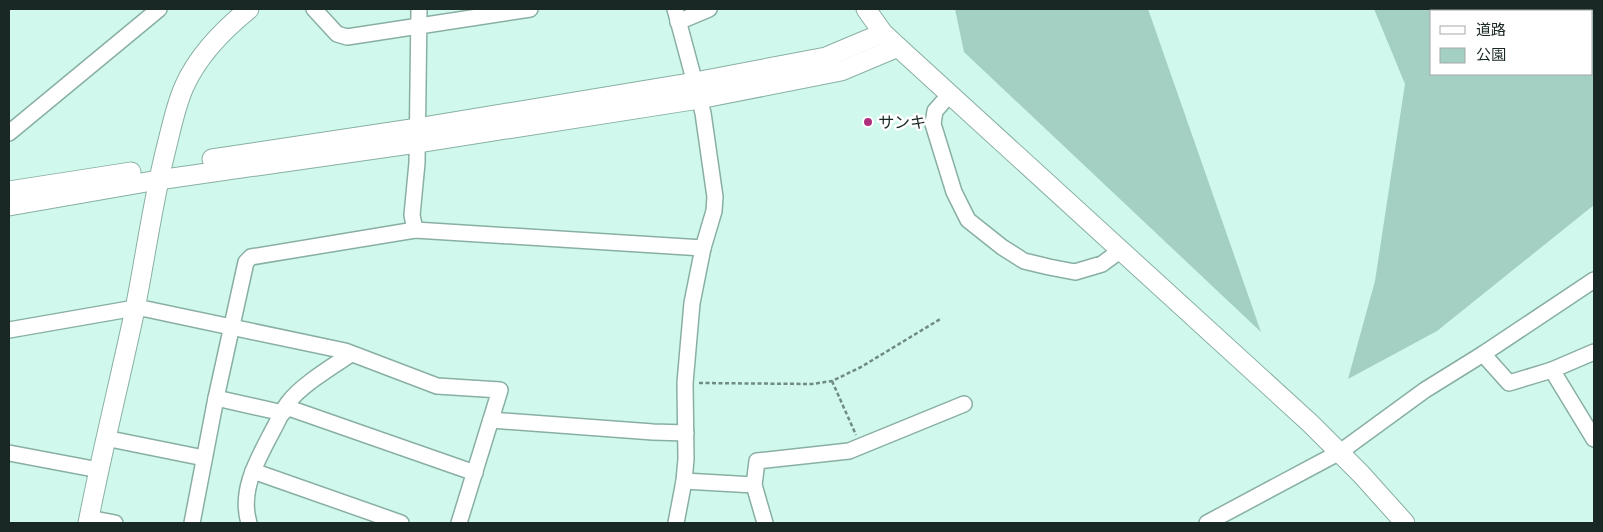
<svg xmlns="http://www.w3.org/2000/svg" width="1603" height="532" viewBox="0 0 1603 532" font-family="'IBM Plex Sans','Noto Sans JP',sans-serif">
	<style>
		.green { fill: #a4cfc3; fill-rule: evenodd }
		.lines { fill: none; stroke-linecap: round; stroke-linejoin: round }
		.minor-casing { stroke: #89afa4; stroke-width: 18 }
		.tertiary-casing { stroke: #89afa4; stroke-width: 21 }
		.path { stroke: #708b84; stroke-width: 2.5; stroke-dasharray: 4 2.5; stroke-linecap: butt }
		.minor { stroke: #fff; stroke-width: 15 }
		.tertiary { stroke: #fff; stroke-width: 19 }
		.poi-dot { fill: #af2f7c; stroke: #fff; stroke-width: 2 }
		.labels { text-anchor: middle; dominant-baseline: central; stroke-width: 5; stroke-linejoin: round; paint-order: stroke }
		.poi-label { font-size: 16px; fill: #192824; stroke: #fff; text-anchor: start }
	</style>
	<rect width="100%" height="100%" fill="#d0f8ec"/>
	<g class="green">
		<path d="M 955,9 L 1148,9 L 1261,332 L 964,52 Z"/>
		<path d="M 1374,9 L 1594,9 L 1594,205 L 1437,331 L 1348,379 L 1375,281 L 1405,84 ZM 1432,11 L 1592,11 L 1592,74 L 1432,74 Z"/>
	</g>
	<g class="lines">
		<g class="minor-casing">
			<g id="minor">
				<path d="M 314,9 L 337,34 L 347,37 L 530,9"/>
				<path d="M 675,9 L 703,113 L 715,197 L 714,211 L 703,248 L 692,303 L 685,383 L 686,459 L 684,481 L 676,523"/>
				<path d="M 678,22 L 709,9"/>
				<path d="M 950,94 L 935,111 L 933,124 L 954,192 L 968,220 L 1002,247 L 1024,261 L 1049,267 L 1075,272 L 1102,264 L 1121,250"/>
				<path d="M 9,133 L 159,9"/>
				<path d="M 415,230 L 412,215 L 417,163 L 419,9"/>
				<path d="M 9,330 L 135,308 L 146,309 L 345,351 L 437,386 L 500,390 L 459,523"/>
				<path d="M 1483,354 L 1509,383 L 1552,370 L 1594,352"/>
				<path d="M 1552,370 L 1594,439"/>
				<path d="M 216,398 L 283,413"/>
				<path d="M 286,407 L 475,473"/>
				<path d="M 491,420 L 653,432 L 686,433"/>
				<path d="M 105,438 L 204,458"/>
				<path d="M 9,453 L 99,470"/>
				<path d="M 253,471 L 401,523"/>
				<path d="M 684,481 L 754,485"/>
				<path d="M 89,518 L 115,523"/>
				<path d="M 192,523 L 216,398 L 246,262 L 251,257 L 415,230 L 703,248"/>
				<path d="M 249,523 C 239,490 258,459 273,430 C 278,421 282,411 288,403 C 300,386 333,366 351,354"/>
				<path d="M 765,523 L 754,485 L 757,461 L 849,451 L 964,404"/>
				<path d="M 1207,523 L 1340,452 L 1425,390 L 1483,354 L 1594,280"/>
			</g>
		</g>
		<g class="tertiary-casing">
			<g id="tertiary">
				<path d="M 866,9 L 883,33 L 898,47 L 1311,424 L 1361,474 L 1405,523"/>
				<path d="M 212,159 L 418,128 L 695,82 L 826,57 L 883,33"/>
				<path d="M 9,191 L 131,172"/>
				<path d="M 9,206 L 158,180 L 417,143 L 699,99 L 841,71 L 898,47"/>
				<path d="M 88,523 C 102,451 120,380 135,309 C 146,254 153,199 167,145 C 172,125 176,105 184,87 C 198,55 223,30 249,9"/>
			</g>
		</g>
		<g class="path">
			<path d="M 832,381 L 856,435"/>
			<path d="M 699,383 L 812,384 L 832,381 L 861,367 L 942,318"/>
		</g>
		<use href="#minor" class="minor"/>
		<use href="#tertiary" class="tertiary"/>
	</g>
	<circle class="poi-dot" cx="868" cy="122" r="5"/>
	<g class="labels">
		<g class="poi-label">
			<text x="878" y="122">サンキ</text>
		</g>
	</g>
	<rect width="1603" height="532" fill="none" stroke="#192824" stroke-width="20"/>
	<rect x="1430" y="10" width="162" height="65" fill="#ffffff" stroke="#a3a9a7"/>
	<rect x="1440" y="26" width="25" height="8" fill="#ffffff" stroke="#a3a9a7"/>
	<text x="1476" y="35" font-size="15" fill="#192824">道路</text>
	<rect x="1440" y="48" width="25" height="15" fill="#a4cfc3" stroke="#a3a9a7"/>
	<text x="1476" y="60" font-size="15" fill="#192824">公園</text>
</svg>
